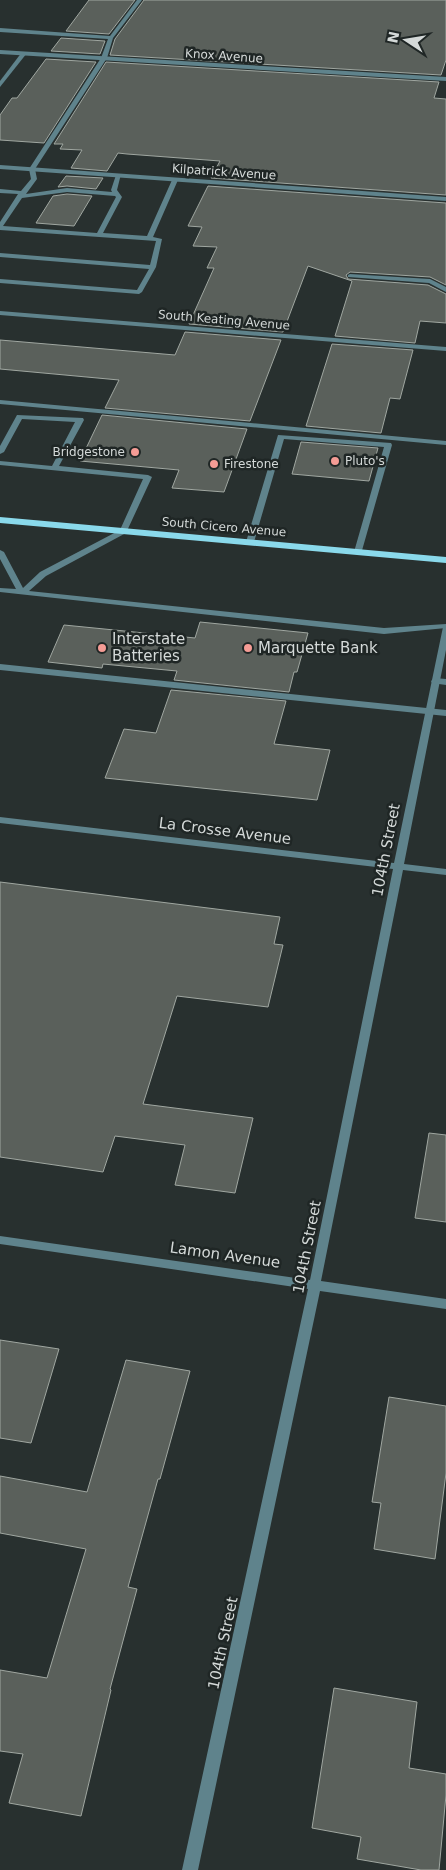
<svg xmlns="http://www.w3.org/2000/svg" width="446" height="1870" viewBox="0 0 446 1870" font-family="'DejaVu Sans',sans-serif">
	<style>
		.building { fill: #5a605b; stroke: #a0a7a1 }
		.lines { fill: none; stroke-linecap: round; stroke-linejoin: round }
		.lane { fill: #5f838c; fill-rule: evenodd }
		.street { fill: #5f838c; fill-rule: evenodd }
		.primary { fill: #8ad9eb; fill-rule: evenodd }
		.poi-dot { fill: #f59c95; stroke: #1f2625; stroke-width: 2 }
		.labels { text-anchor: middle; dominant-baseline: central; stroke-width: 5; stroke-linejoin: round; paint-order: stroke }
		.far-street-label { font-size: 12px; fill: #d4d9d8; stroke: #1f2625 }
		.far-poi-label { font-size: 12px; fill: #d4d9d8; stroke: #1f2625; text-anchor: start }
		.poi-label { font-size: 15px; fill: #d4d9d8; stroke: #1f2625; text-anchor: start }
		.street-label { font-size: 15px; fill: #d4d9d8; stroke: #1f2625 }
	</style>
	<rect width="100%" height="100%" fill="#28302f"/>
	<g class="building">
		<path d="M 89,0 L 135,0 L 109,34 L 66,31 Z"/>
		<path d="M 144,0 L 446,0 L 446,60 L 441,75 L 110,55 L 115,39 Z"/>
		<path d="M 61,38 L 105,41 L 100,54 L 51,51 Z"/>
		<path d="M 46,59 L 96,62 L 44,143 L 0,140 L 0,115 L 12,98 L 17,98 Z"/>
		<path d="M 106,62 L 439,82 L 434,98 L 446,99 L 446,195 L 211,178 L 220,161 L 127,154 L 118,153 L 107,171 L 71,168 L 82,150 L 60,149 L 63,144 L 54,144 Z"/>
		<path d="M 66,176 L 103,178 L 96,189 L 67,186 L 58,187 Z"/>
		<path d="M 208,186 L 446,203 L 446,285 L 430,277 L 350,272 L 346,275 L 348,279 L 428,285 L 446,294 L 446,323 L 420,321 L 415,343 L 335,336 L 352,281 L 308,266 L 283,332 L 189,324 L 214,268 L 207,268 L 217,247 L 193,246 L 202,227 L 188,226 Z"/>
		<path d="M 67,194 L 92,196 L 74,226 L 36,223 L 53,196 Z"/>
		<path d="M 185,332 L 281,340 L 250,421 L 105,408 L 119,380 L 0,369 L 0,340 L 175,355 Z"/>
		<path d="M 332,344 L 413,350 L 400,399 L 390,398 L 381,433 L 306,426 Z"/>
		<path d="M 102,415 L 247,429 L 224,492 L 172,488 L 179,470 L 80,461 Z"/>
		<path d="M 301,442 L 378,448 L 369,481 L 292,474 Z"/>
		<path d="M 200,622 L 308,633 L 297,672 L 294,672 L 289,692 L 174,680 L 177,671 L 103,664 L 102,668 L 48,662 L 64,625 L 195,638 Z"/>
		<path d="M 171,690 L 286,701 L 274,744 L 330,750 L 317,800 L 105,778 L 124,729 L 156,733 Z"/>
		<path d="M 0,882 L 280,917 L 274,944 L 283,945 L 268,1007 L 177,996 L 143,1104 L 253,1118 L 235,1193 L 175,1185 L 185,1145 L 115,1136 L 103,1172 L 0,1157 Z"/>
		<path d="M 429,1133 L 446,1135 L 446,1222 L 415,1218 Z"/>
		<path d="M 0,1340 L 59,1349 L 31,1443 L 0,1438 Z"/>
		<path d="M 126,1360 L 190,1371 L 160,1479 L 158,1479 L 128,1587 L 137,1589 L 110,1689 L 111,1690 L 81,1816 L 9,1803 L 23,1754 L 0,1751 L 0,1670 L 47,1678 L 86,1549 L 0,1533 L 0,1476 L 87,1492 Z"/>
		<path d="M 389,1397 L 446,1406 L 446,1473 L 435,1559 L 374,1549 L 381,1503 L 372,1502 Z"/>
		<path d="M 334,1688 L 417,1702 L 409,1768 L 446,1774 L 446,1795 L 439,1870 L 421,1870 L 357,1859 L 361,1837 L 312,1828 Z"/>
	</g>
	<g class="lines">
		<g class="lane">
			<path d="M 137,0 L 142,0 L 113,38 L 107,58 L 35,169 L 37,179 L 26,194 L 67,188 L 112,192 L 111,190 L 116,175 L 121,174 L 117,190 L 122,197 L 103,233 L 147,236 L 172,180 L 177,179 L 178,180 L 153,237 L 162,239 L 156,267 L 142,292 L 139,294 L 0,283 L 0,279 L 137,290 L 149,269 L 0,257 L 0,253 L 150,265 L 156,241 L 0,230 L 0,222 L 18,194 L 0,193 L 0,189 L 21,191 L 31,179 L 29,169 L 101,58 L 108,39 L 0,32 L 0,28 L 110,36 ZM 67,192 L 115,196 L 116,197 L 97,233 L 3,226 L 22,198 Z"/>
			<path d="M 22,52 L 27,53 L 0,87 L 0,81 Z"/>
			<path d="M 350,274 L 430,279 L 446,287 L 446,292 L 429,283 L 348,277 L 348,275 Z"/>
			<path d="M 0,400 L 446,441 L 446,445 L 0,404 Z"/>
			<path d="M 17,415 L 83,418 L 84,420 L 59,466 L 148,475 L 152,477 L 126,533 L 46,576 L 29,591 L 384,628 L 446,624 L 446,628 L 384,634 L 0,592 L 0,588 L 16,589 L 0,559 L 0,550 L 4,552 L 23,588 L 40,572 L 120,530 L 143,479 L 0,465 L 0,461 L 52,466 L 75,422 L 22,419 L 4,452 L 0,454 L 0,446 Z"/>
			<path d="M 278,435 L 391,443 L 392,445 L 361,554 L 358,554 L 354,552 L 384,447 L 284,439 L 254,542 L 250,544 L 247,544 L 246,542 Z"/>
			<path d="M 0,664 L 446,710 L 446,716 L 0,670 Z"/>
			<path d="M 435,678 L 446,679 L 446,685 L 432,683 L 431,681 Z"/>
		</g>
		<g class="street">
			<path d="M 0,50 L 446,77 L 446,81 L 0,54 Z"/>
			<path d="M 0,165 L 446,197 L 446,201 L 0,169 Z"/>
			<path d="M 0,311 L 446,347 L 446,351 L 0,315 Z"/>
			<path d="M 443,627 L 446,627 L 446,650 L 404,864 L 446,869 L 446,875 L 403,870 L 321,1281 L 446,1299 L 446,1309 L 320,1291 L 198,1870 L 182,1870 L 308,1289 L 0,1244 L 0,1236 L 310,1280 L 393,869 L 0,823 L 0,817 L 394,863 Z"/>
		</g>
		<path class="primary" d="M 0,517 L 446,557 L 446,563 L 0,523 Z"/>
	</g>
	<g class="poi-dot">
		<circle cx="135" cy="452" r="5"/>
		<circle cx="335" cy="461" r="5"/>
		<circle cx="214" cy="464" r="5"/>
		<circle cx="102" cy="648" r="5"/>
		<circle cx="248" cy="648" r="5"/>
	</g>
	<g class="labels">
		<g class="far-street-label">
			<text transform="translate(224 56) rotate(4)">Knox Avenue</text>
			<text transform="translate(224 172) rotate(4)">Kilpatrick Avenue</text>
			<text transform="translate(224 320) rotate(5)">South Keating Avenue</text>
			<text transform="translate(224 527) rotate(5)">South Cicero Avenue</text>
		</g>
		<g class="far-poi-label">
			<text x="125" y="452" text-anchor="end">Bridgestone</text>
			<text x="345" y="461">Pluto's</text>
			<text x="224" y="464">Firestone</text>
		</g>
		<g class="poi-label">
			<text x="112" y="639">Interstate<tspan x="112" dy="17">Batteries</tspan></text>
			<text x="258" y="648">Marquette Bank</text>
		</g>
		<g class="street-label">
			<text transform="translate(225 831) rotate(7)">La Crosse Avenue</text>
			<text transform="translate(386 850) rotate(-79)">104th Street</text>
			<text transform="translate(307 1247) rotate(-79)">104th Street</text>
			<text transform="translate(225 1255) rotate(8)">Lamon Avenue</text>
			<text transform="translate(223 1643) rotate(-78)">104th Street</text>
		</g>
	</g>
	<g transform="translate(406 40) rotate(282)" stroke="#1f2625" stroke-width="4" paint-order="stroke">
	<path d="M0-4L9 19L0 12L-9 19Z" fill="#d4d9d8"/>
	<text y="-8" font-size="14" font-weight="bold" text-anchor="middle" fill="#d4d9d8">N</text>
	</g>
</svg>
